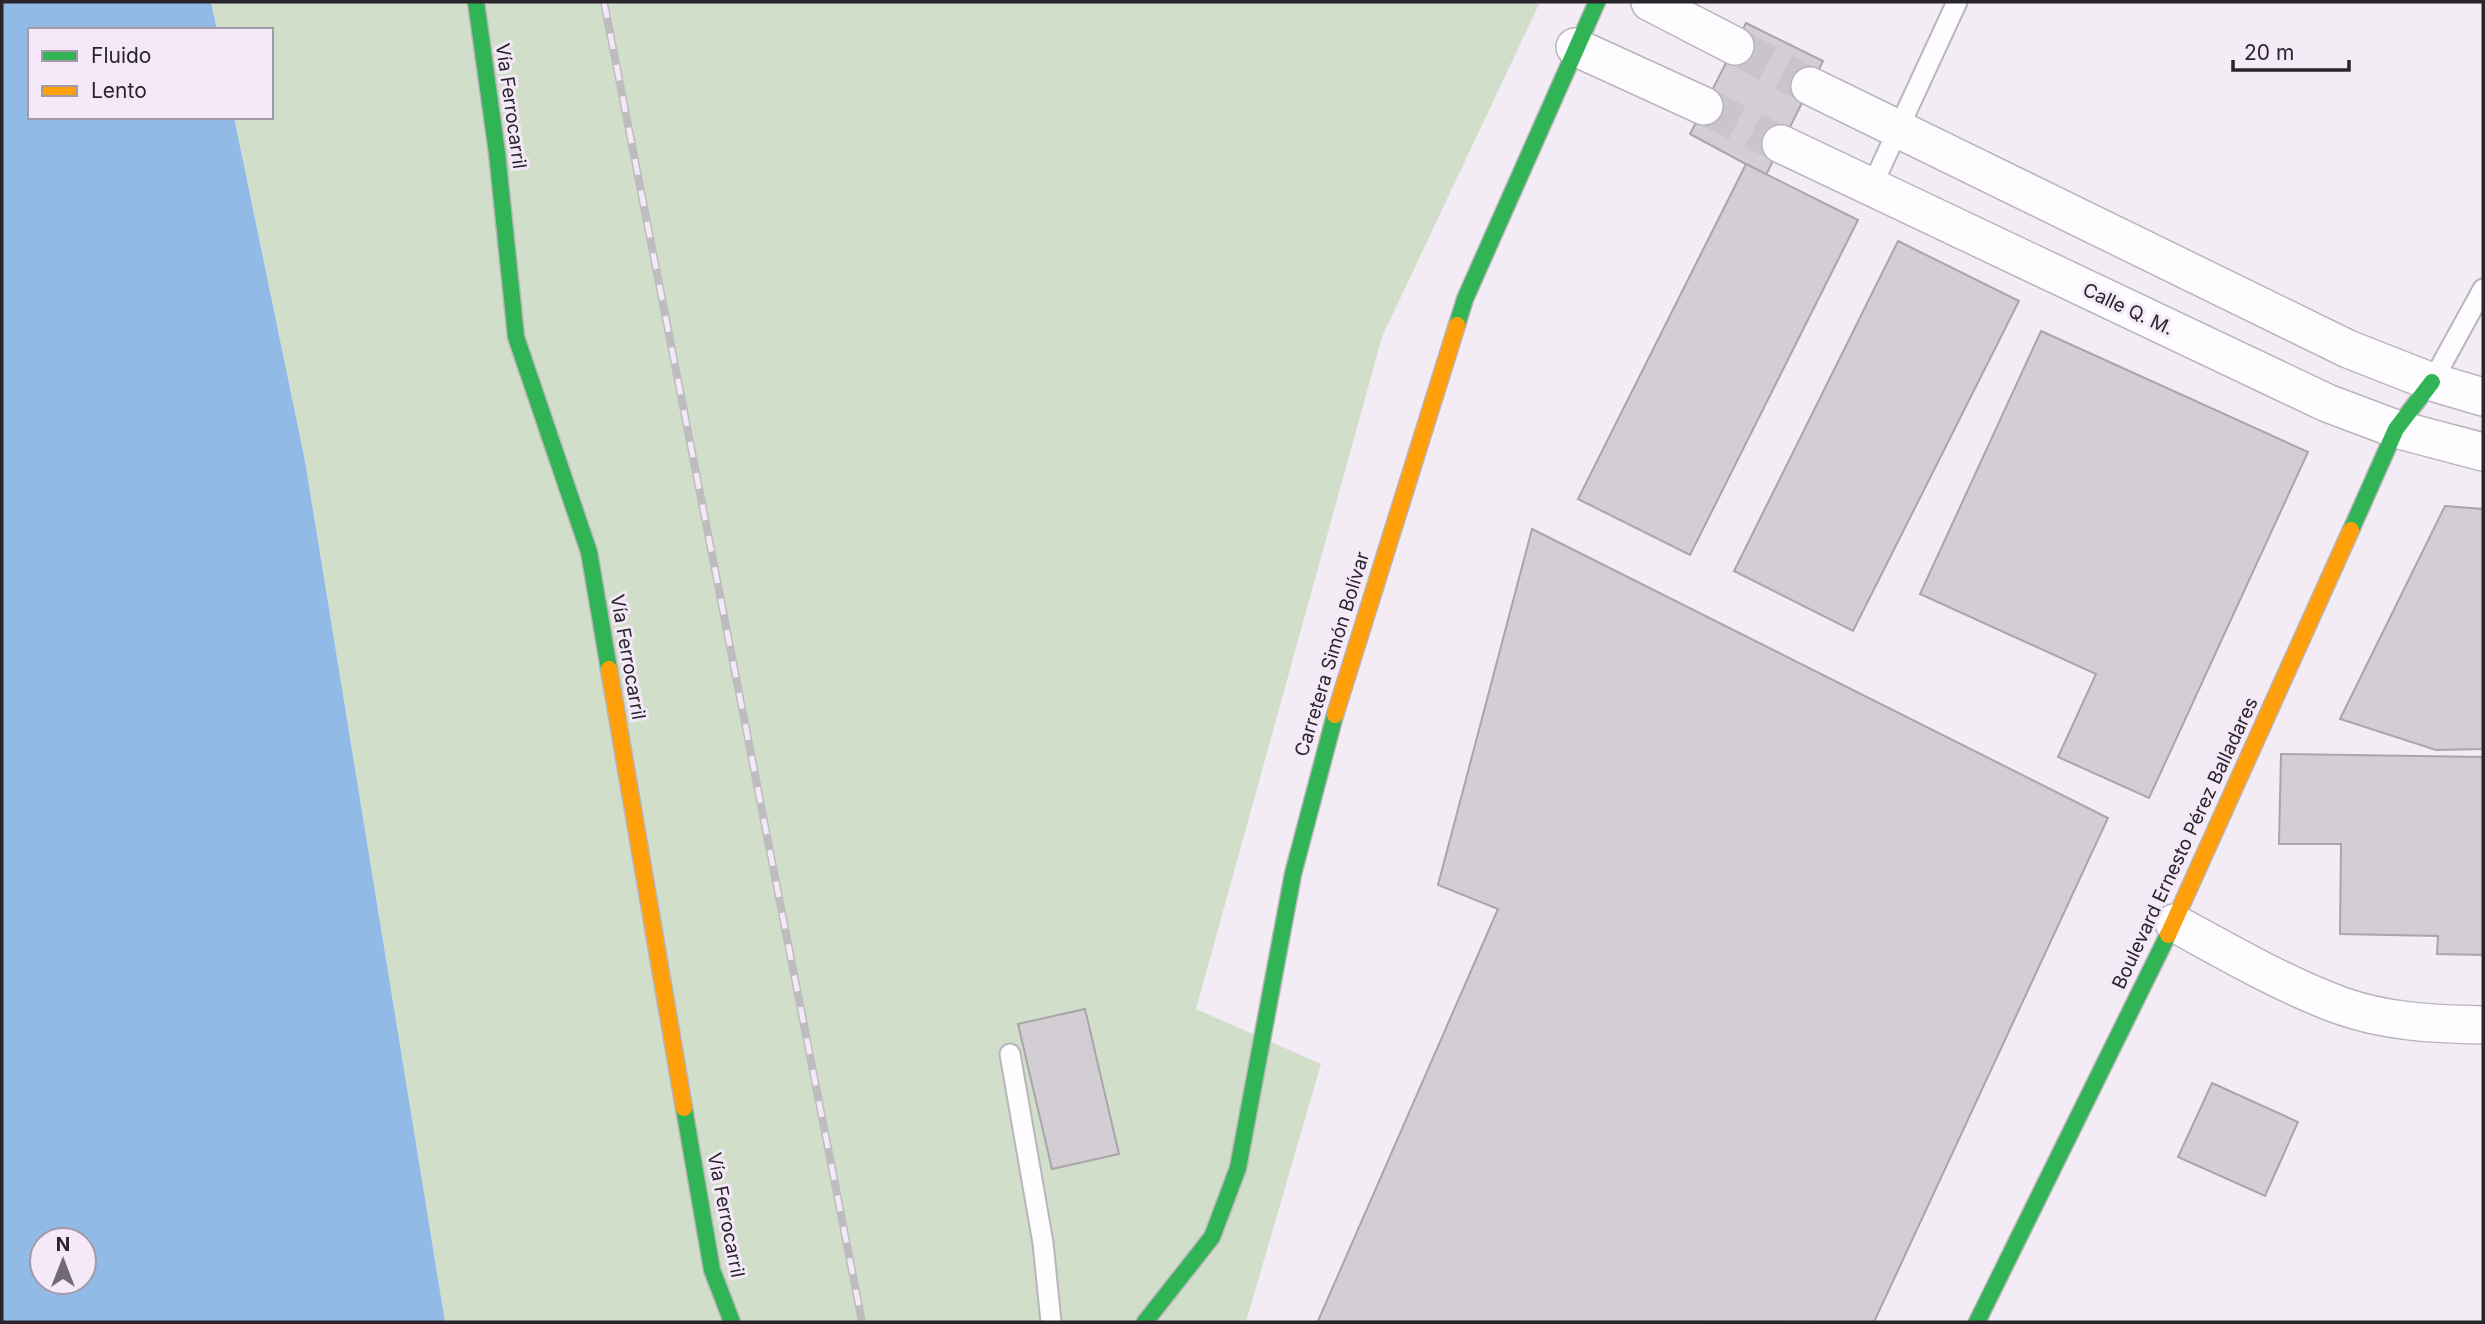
<svg xmlns="http://www.w3.org/2000/svg" width="2485" height="1324" viewBox="0 0 2485 1324" font-family="Inter,sans-serif">
	<style>
		.green { fill: #d0deca }
		.water { fill: #92bae6; fill-rule: evenodd }
		.building { fill: #d3cdd4; stroke: #aaa4ab; stroke-width: 2 }
		.lines { fill: none; stroke-linecap: round; stroke-linejoin: round }
		.street-tunnel { stroke: #cbc4cd; stroke-width: 37; stroke-dasharray: 37 18; stroke-linecap: butt }
		.lane-casing { stroke: #bab4bb; stroke-width: 23 }
		.street-casing { stroke: #bab4bb; stroke-width: 40 }
		.fast-casing { stroke: #bab4bb; stroke-width: 19 }
		.slow-casing { stroke: #bab4bb; stroke-width: 19 }
		.lane { stroke: #fdfcfe; stroke-width: 19 }
		.street { stroke: #fdfcfe; stroke-width: 37 }
		.fast { stroke: #30b455; stroke-width: 16 }
		.slow { stroke: #ff9f0a; stroke-width: 16 }
		.rail-casing { stroke: #bebcbf; stroke-width: 8 }
		.rail { stroke: #f5e8f9; stroke-width: 5; stroke-dasharray: 16; stroke-linecap: butt }
		.labels { text-anchor: middle; dominant-baseline: central; stroke-width: 6; stroke-linejoin: round; paint-order: stroke }
		.street-label { font-size: 19px; fill: #29252b; stroke: #f5e8f9 }
	</style>
	<rect width="100%" height="100%" fill="#f3ecf5"/>
	<path class="green" d="M 211,2 L 1540,2 L 1382,337 L 1196,1009 L 1321,1064 L 1246,1322 L 445,1322 L 305,461 L 234,117 L 271,117 L 271,30 L 217,30 Z"/>
	<path class="water" d="M 2,2 L 211,2 L 217,30 L 30,30 L 30,117 L 234,117 L 305,461 L 445,1322 L 2,1322 ZM 42,1240 L 84,1240 L 84,1282 L 42,1282 Z"/>
	<g class="building">
		<path d="M 1746,23 L 1823,61 L 1766,175 L 1690,134 Z"/>
		<path d="M 1746,164 L 1858,220 L 1690,555 L 1578,499 Z"/>
		<path d="M 1898,241 L 2019,301 L 1853,631 L 1734,571 Z"/>
		<path d="M 2041,331 L 2308,452 L 2149,798 L 2058,757 L 2096,674 L 1920,594 Z"/>
		<path d="M 2445,506 L 2483,509 L 2483,749 L 2436,750 L 2340,719 Z"/>
		<path d="M 1532,529 L 2108,818 L 1874,1322 L 1318,1321 L 1498,909 L 1438,885 Z"/>
		<path d="M 2281,754 L 2483,757 L 2483,955 L 2437,954 L 2438,936 L 2340,934 L 2341,844 L 2279,844 Z"/>
		<path d="M 1085,1009 L 1119,1154 L 1052,1169 L 1018,1024 Z"/>
		<path d="M 2212,1083 L 2298,1122 L 2265,1196 L 2178,1157 Z"/>
	</g>
	<g class="lines">
		<g class="street-tunnel">
			<path d="M 1735,46 L 1810,86"/>
			<path d="M 1704,106 L 1781,144"/>
		</g>
		<g class="lane-casing">
			<g id="lane">
				<path d="M 1871,188 L 1957,2"/>
				<path d="M 2432,382 L 2483,289"/>
				<path d="M 1010,1054 L 1043,1243 L 1051,1322"/>
			</g>
		</g>
		<g class="street-casing">
			<g id="street">
				<path d="M 1650,2 L 1735,46"/>
				<path d="M 1575,47 L 1704,106"/>
				<path d="M 1810,86 L 2348,349 L 2432,382 L 2483,397"/>
				<path d="M 1781,144 L 2327,403 L 2396,429 L 2483,452"/>
				<path d="M 2174,923 C 2228,952 2282,984 2339,1005 C 2385,1022 2435,1024 2483,1025"/>
			</g>
		</g>
		<g class="fast-casing">
			<g id="fast">
				<path d="M 476,2 L 497,153 L 516,337 L 589,552 L 609,669"/>
				<path d="M 1457,325 L 1465,299 L 1597,2"/>
				<path d="M 2351,530 L 2396,429 L 2432,382"/>
				<path d="M 684,1108 L 712,1270 L 732,1322"/>
				<path d="M 1145,1322 L 1212,1237 L 1238,1168 L 1293,874 L 1335,715"/>
				<path d="M 1977,1322 L 2168,935"/>
			</g>
		</g>
		<g class="slow-casing">
			<g id="slow">
				<path d="M 609,669 L 684,1108"/>
				<path d="M 1335,715 L 1457,325"/>
				<path d="M 2168,935 L 2351,530"/>
			</g>
		</g>
		<use href="#lane" class="lane"/>
		<use href="#street" class="street"/>
		<use href="#fast" class="fast"/>
		<use href="#slow" class="slow"/>
		<g class="rail-casing">
			<path id="rail" d="M 604,2 L 862,1322"/>
		</g>
		<use href="#rail" class="rail"/>
	</g>
	<g class="labels">
		<g class="street-label">
			<text transform="translate(511 106) rotate(82)">Vía Ferrocarril</text>
			<text transform="translate(2128 309) rotate(25)">Calle Q. M.</text>
			<text transform="translate(1332 654) rotate(-73)">Carretera Simón Bolívar</text>
			<text transform="translate(628 657) rotate(80)">Vía Ferrocarril</text>
			<text transform="translate(2185 843) rotate(-65)">Boulevard Ernesto Pérez Balladares</text>
			<text transform="translate(726 1215) rotate(79)">Vía Ferrocarril</text>
		</g>
	</g>
	<rect width="2485" height="1324" fill="none" stroke="#29252b" stroke-width="7"/>
	<rect x="28" y="28" width="245" height="91" fill="#f5e8f9" stroke="#a39aa7" stroke-width="2"/>
	<rect x="42" y="51" width="35" height="10" fill="#30b455" stroke="#a39aa7" stroke-width="2"/>
	<text x="91" y="63" font-size="21" fill="#29252b">Fluido</text>
	<rect x="42" y="86" width="35" height="10" fill="#ff9f0a" stroke="#a39aa7" stroke-width="2"/>
	<text x="91" y="98" font-size="21" fill="#29252b">Lento</text>
	<g transform="translate(63 1261)"><circle r="33" fill="#f5e8f9" stroke="#a39aa7" stroke-width="2"/>
	<path d="M0-5L12 26L0 18L-12 26Z" fill="#706b72"/>
	<text y="-10" font-size="19" font-weight="bold" text-anchor="middle" fill="#29252b">N</text>
	</g>
	<path d="M2233 60v10h116v-10" fill="none" stroke="#29252b" stroke-width="3.5"/>
	<text x="2244" y="60" font-size="21" fill="#29252b" stroke="#f5e8f9" stroke-width="5" paint-order="stroke">20 m</text>
</svg>
